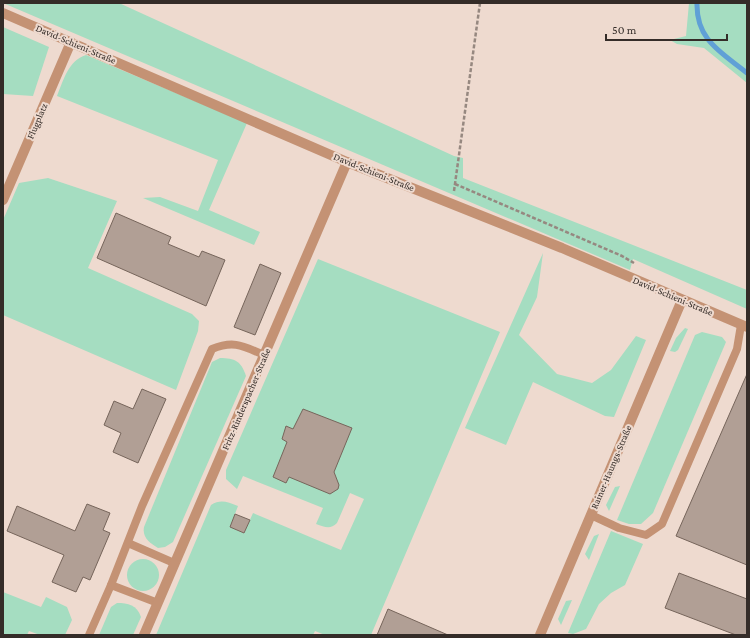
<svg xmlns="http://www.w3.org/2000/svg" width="750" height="638" viewBox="0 0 750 638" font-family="'Crimson Pro',serif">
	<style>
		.green { fill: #a5ddc1 }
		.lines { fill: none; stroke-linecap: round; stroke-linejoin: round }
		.stream { stroke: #60a0d6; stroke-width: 5 }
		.building { fill: #b19f95; stroke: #76655b }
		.path { stroke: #968880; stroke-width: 2.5; stroke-dasharray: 4 2; stroke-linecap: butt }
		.service { stroke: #c49274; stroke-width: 8 }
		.minor { stroke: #c49274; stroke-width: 10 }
		.labels { text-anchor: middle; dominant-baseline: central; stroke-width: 4; stroke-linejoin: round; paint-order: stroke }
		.street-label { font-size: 10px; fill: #342c28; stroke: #eedacf }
	</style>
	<rect width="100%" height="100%" fill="#eedacf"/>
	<g class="green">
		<path d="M 3,3 L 119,3 L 454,156 L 463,158 L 463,178 L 747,290 L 747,309 L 633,259 L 630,270 Z"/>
		<path d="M 689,3 L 747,3 L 747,83 L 704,48 L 677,44 L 670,40 L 686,36 Z"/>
		<path d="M 3,27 L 49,47 L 33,96 L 3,94 Z"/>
		<path d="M 86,55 L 247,123 L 209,210 L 260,232 L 254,245 L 143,198 L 160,197 L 198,211 L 218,160 L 57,96 C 64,79 68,61 86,55 Z"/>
		<path d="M 48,178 L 117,201 L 88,268 L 192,314 L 199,321 L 198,331 L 176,390 L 3,315 L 3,220 L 19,183 Z"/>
		<path d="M 543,253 L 537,297 L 519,335 L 557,374 L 592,383 L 611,370 L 636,336 L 646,340 L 614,417 L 605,416 L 533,382 L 506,445 L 465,428 Z"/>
		<path d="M 318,259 L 500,332 L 371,635 L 325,635 L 315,631 L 313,635 L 156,635 L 211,505 C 221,499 227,502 238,506 L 230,527 L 244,533 L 253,513 L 341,550 L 364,499 L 350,493 L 337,523 C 330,530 325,527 316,524 L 323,508 L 243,476 L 237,489 L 226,479 L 226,470 Z"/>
		<path d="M 685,328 L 688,329 L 678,350 L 675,352 L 670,351 L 676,338 Z"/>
		<path d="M 702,332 L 722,337 L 726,342 L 653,513 L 641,524 L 629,524 L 617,520 L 695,335 Z"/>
		<path d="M 220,358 C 235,358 241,361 246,376 L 173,542 L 165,547 L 158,548 C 150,543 142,538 144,527 L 212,362 Z"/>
		<path d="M 620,486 L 609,511 L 606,505 L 615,487 Z"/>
		<path d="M 611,531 L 643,544 L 625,585 L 611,593 L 599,604 L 586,629 L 573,634 L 568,633 Z"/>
		<path d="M 599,534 L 589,560 L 585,554 L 594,536 Z"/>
		<circle cx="143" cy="575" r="16"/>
		<path d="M 3,592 L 41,607 L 46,597 L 67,607 L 72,620 L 65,635 L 40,635 L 29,631 L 27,635 L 3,635 Z"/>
		<path d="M 572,600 L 561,625 L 558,619 L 566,601 Z"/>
		<path d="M 117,603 C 128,603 137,605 141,617 L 133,635 L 99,635 L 111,607 Z"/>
	</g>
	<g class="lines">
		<path class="stream" d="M 697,3 C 696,40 721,52 747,73"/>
	</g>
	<g class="building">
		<path d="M 116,213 L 171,237 L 168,244 L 199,257 L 202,251 L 225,260 L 206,306 L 97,258 Z"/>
		<path d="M 260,264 L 281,273 L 255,335 L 234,327 Z"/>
		<path d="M 747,374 L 747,565 L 676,536 Z"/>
		<path d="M 142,389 L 166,399 L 138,463 L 113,452 L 121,433 L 104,425 L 114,401 L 133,409 Z"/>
		<path d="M 303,409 L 352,428 L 334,472 L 339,485 L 338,489 L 330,494 L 289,477 L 286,483 L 273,477 L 287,442 L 282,439 L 286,426 L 293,429 Z"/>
		<path d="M 87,504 L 110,513 L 103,530 L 110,533 L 90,580 L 83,577 L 76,592 L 52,582 L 64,555 L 7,531 L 17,506 L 75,531 Z"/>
		<path d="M 235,514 L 250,520 L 244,533 L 230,527 Z"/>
		<path d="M 679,573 L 747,599 L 747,635 L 736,635 L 665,608 Z"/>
		<path d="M 388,609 L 448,635 L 377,635 Z"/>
	</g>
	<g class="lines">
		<g class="path">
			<path d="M 455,184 L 622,256 L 634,263"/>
			<path d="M 454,191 L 480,3"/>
		</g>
		<g class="service">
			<path d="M 591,515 L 619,528 L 646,535 L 662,524 L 737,349 L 741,325"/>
			<path d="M 128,543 L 174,563"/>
			<path d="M 158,603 L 111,585 L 142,506 L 212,349 C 234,340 243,346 264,355"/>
			<path d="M 89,635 L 111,585"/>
		</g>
		<g class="minor">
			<path d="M 3,13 L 347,162 L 562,248 L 747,327"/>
			<path d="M 3,200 L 71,42"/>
			<path d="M 144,635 L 347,162"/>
			<path d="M 540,635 L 682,300"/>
		</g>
	</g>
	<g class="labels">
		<g class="street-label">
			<text transform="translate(76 44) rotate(23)">David-Schieni-Straße</text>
			<text transform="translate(37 121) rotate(-67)">Flugplatz</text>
			<text transform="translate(374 172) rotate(22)">David-Schieni-Straße</text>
			<text transform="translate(673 296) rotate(23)">David-Schieni-Straße</text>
			<text transform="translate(246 399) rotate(-67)">Fritz-Rinderspacher-Straße</text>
			<text transform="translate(611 467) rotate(-67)">Rainer-Haungs-Straße</text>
		</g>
	</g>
	<rect width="750" height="638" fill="none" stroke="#342c28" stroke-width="8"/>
	<path d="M606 34v6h121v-6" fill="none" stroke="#342c28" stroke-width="2"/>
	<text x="612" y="34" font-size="12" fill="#342c28" stroke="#eedacf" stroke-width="3" paint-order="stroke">50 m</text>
</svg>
